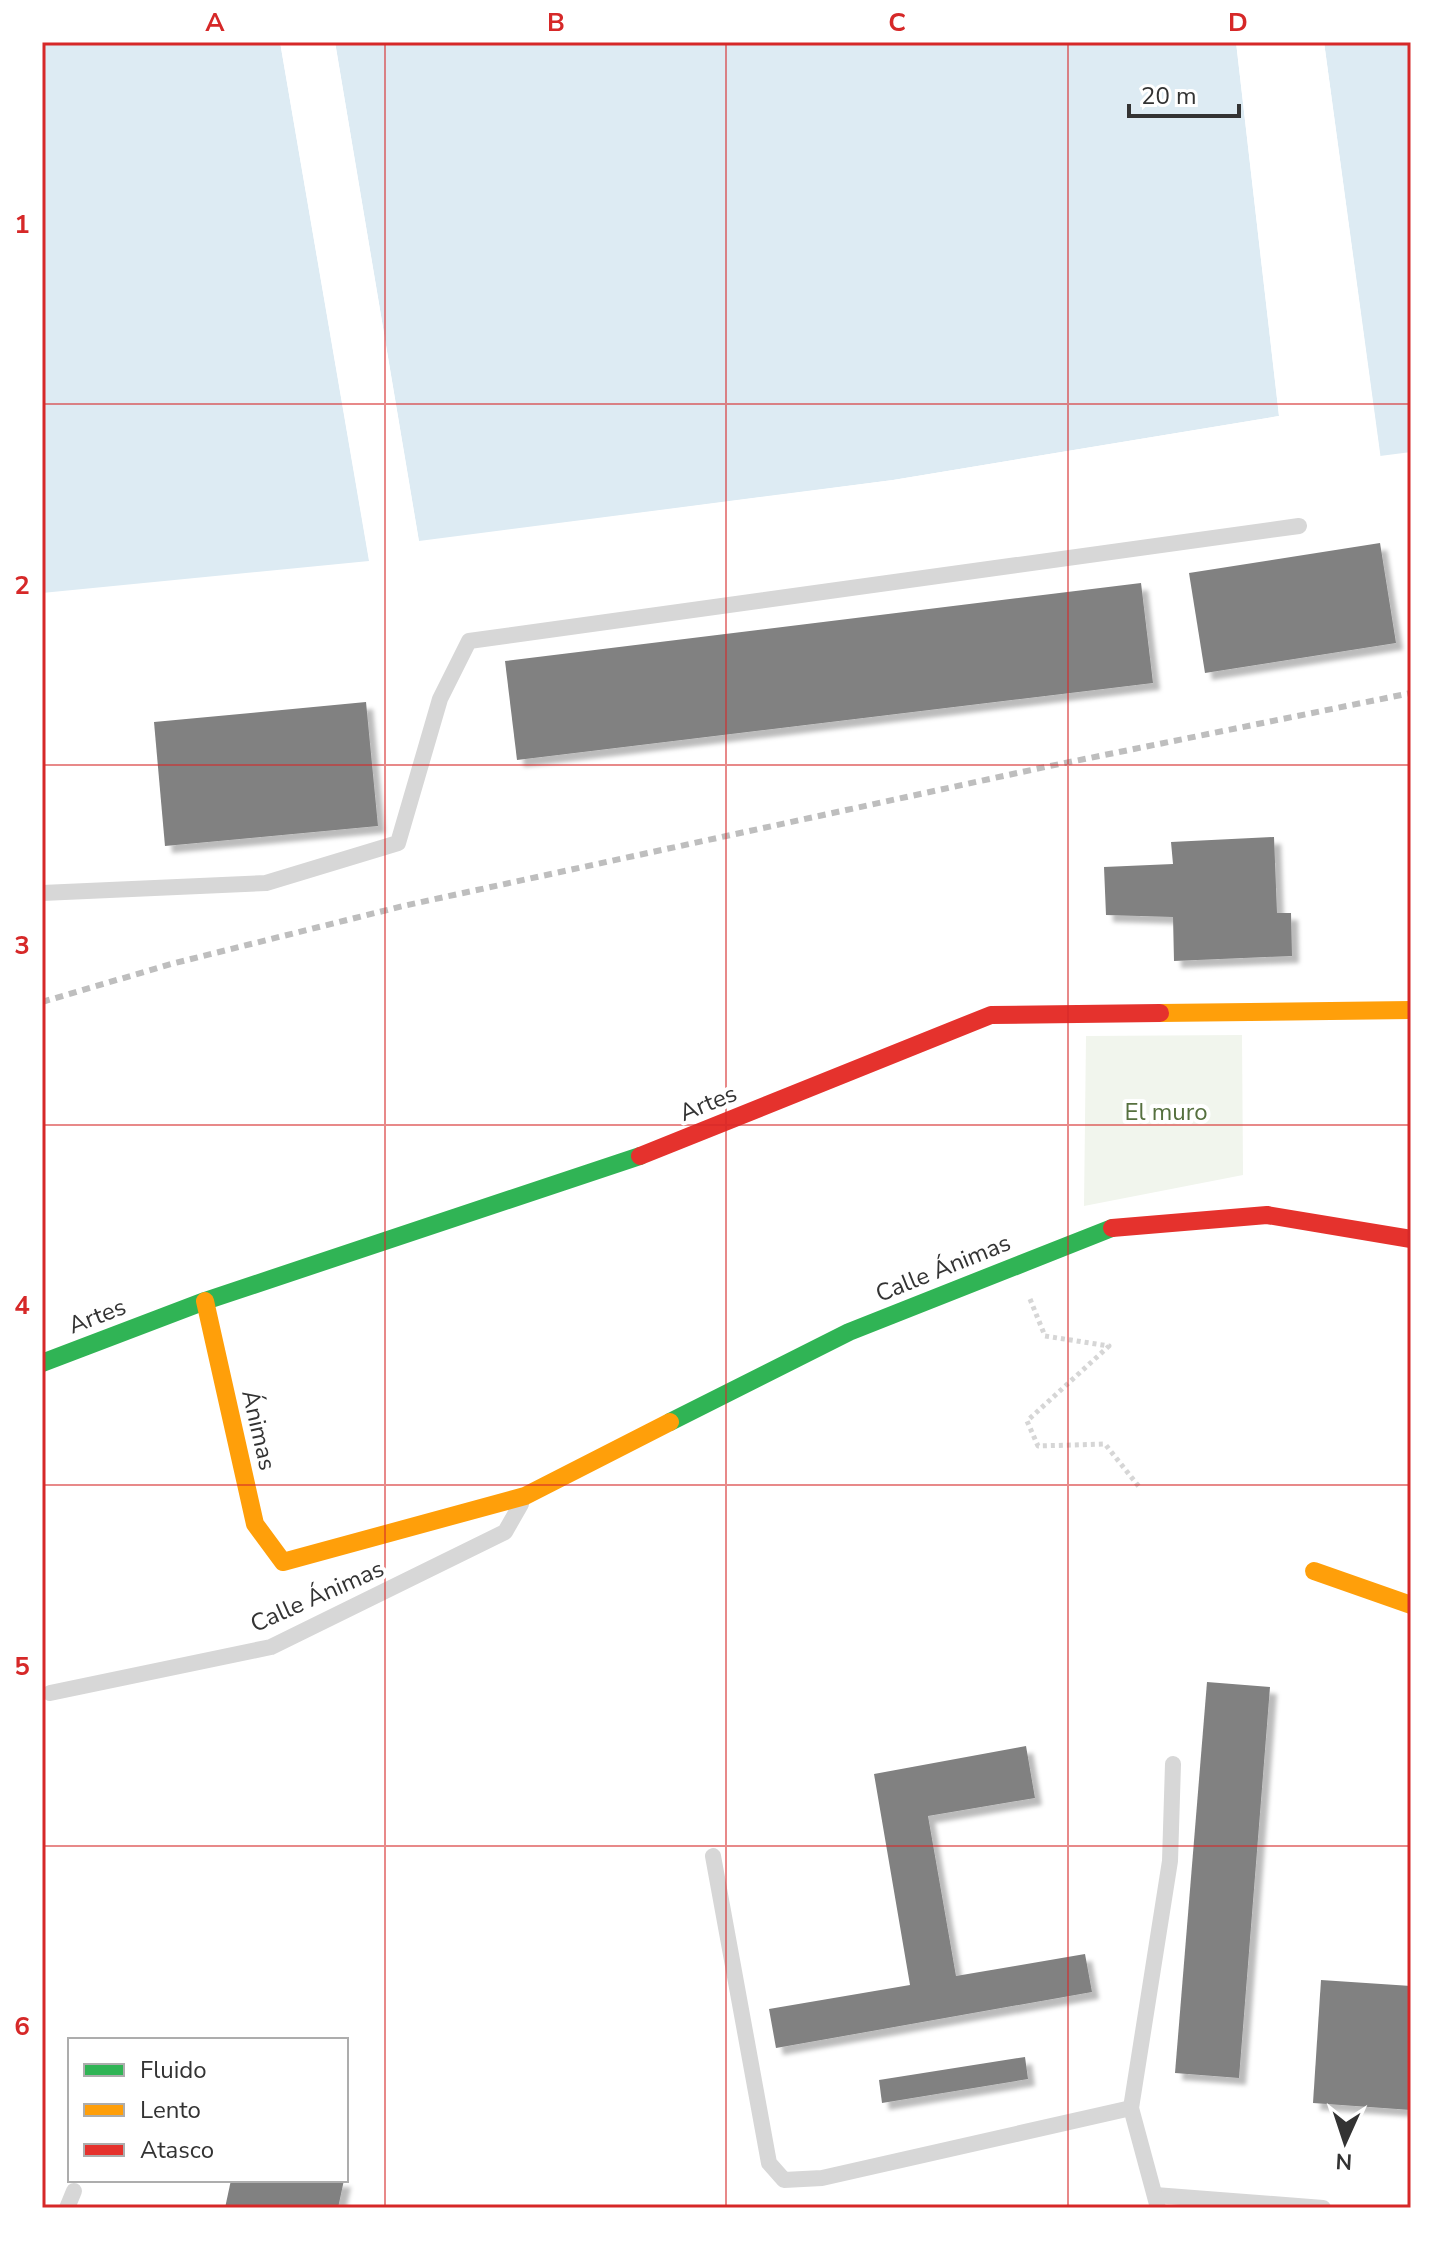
<svg xmlns="http://www.w3.org/2000/svg" width="1453" height="2250" viewBox="0 0 1453 2250" font-family="'Nunito Sans',sans-serif">
	<style>
		.green { fill: #f1f5ed }
		.water { fill: #ddebf3 }
		.pier { fill: #fff }
		.building { fill: #818181; filter: url(#shadow) }
		.lines { fill: none; stroke-linecap: round; stroke-linejoin: round }
		.path { stroke: #d6d6d6; stroke-width: 5; stroke-dasharray: 4 4; stroke-linecap: butt }
		.lane { stroke: #d7d7d7; stroke-width: 16 }
		.fast { stroke: #30b455; stroke-width: 18 }
		.slow { stroke: #ff9f0a; stroke-width: 18 }
		.jam { stroke: #e5322d; stroke-width: 18 }
		.rail { stroke: #bebebe; stroke-width: 6; stroke-dasharray: 8 6; stroke-linecap: butt }
		.grid { fill: none; stroke: #d62828; stroke-width: 2; stroke-opacity: 0.55 }
		.labels { text-anchor: middle; dominant-baseline: central; stroke-width: 8; stroke-linejoin: round; paint-order: stroke }
		.street-label { font-size: 24px; fill: #333; stroke: #fff }
		.park-label { font-size: 24px; fill: #56703f; stroke: #fff }
		.neatline { fill: none; stroke: #d62828; stroke-width: 3 }
		.grid-label { font-size: 26px; text-anchor: middle; font-weight: bold; fill: #d62828 }
	</style>
	<defs>
		<filter id="shadow"><feDropShadow dx="7" dy="7" stdDeviation="2" flood-color="#0004"/></filter>
	</defs>
	<rect width="100%" height="100%" fill="#fff"/>
	<path class="green" d="M 1242,1035 L 1243,1175 L 1084,1206 L 1086,1036 Z"/>
	<g class="water">
		<path d="M 42,42 L 280,42 L 369,561 L 42,593 Z"/>
		<path d="M 335,42 L 1236,42 L 1279,416 L 893,480 L 419,542 Z"/>
		<path d="M 1324,42 L 1411,42 L 1411,452 L 1380,456 Z"/>
	</g>
	<g class="pier">
		<path d="M 280,42 L 284,42 L 373,560 L 370,565 Z"/>
		<path d="M 331,42 L 335,42 L 419,541 L 893,480 L 1279,416 L 1236,42 L 1240,42 L 1283,418 L 893,484 L 418,545 Z"/>
		<path d="M 1320,42 L 1324,42 L 1381,460 L 1376,457 Z"/>
	</g>
	<g class="building">
		<path d="M 1380,543 L 1396,643 L 1205,673 L 1189,573 Z"/>
		<path d="M 1141,583 L 1153,683 L 517,760 L 505,661 Z"/>
		<path d="M 366,702 L 378,826 L 165,846 L 154,722 Z"/>
		<path d="M 1274,837 L 1277,913 L 1291,913 L 1292,956 L 1174,961 L 1173,917 L 1106,915 L 1104,867 L 1173,864 L 1171,842 Z"/>
		<path d="M 1207,1682 L 1270,1687 L 1239,2078 L 1175,2073 Z"/>
		<path d="M 1026,1746 L 1035,1798 L 928,1816 L 956,1976 L 1085,1954 L 1092,1992 L 776,2048 L 769,2009 L 910,1985 L 874,1774 Z"/>
		<path d="M 1321,1980 L 1411,1986 L 1411,2110 L 1313,2103 Z"/>
		<path d="M 1025,2057 L 1028,2079 L 882,2103 L 879,2080 Z"/>
		<path d="M 231,2180 L 344,2180 L 338,2208 L 225,2208 Z"/>
	</g>
	<g class="lines">
		<path class="path" d="M 1030,1299 L 1045,1336 L 1109,1346 L 1027,1421 L 1038,1446 L 1105,1444 L 1140,1488"/>
		<g class="lane">
			<path d="M 42,893 L 266,883 L 398,843 L 440,699 L 469,641 L 1299,526"/>
			<path d="M 50,1693 L 271,1647 L 505,1532 L 521,1504"/>
			<path d="M 713,1856 L 769,2163 L 784,2180 L 822,2178 L 1131,2108"/>
			<path d="M 1155,2195 L 1323,2208"/>
			<path d="M 67,2208 L 74,2191"/>
			<path d="M 1158,2208 L 1131,2108 L 1170,1861 L 1173,1764"/>
		</g>
		<g class="fast">
			<path d="M 42,1363 L 205,1301 L 640,1156"/>
			<path d="M 670,1422 L 849,1332 L 1112,1228"/>
		</g>
		<g class="slow">
			<path d="M 1160,1013 L 1411,1010"/>
			<path d="M 205,1301 L 255,1524 L 283,1562 L 525,1496 L 670,1422"/>
			<path d="M 1314,1571 L 1411,1605"/>
		</g>
		<g class="jam">
			<path d="M 640,1156 L 991,1015 L 1160,1013"/>
			<path d="M 1112,1228 L 1267,1215 L 1411,1239"/>
		</g>
		<path class="rail" d="M 42,1002 L 171,964 L 403,906 L 1045,767 L 1411,693"/>
	</g>
	<path class="grid" d="M 385,42 L 385,2208M 726,42 L 726,2208M 1068,42 L 1068,2208M 42,404 L 1411,404M 42,765 L 1411,765M 42,1125 L 1411,1125M 42,1485 L 1411,1485M 42,1846 L 1411,1846"/>
	<g class="labels">
		<g class="street-label">
			<text transform="translate(708 1103) rotate(-22)">Artes</text>
			<text transform="translate(943 1268) rotate(-22)">Calle Ánimas</text>
			<text transform="translate(97 1316) rotate(-21)">Artes</text>
			<text transform="translate(259 1430) rotate(77)">Ánimas</text>
			<text transform="translate(317 1596) rotate(-24)">Calle Ánimas</text>
		</g>
		<g class="park-label">
			<text x="1166" y="1112">El muro</text>
		</g>
	</g>
	<rect width="1453" height="2250" fill="none" stroke="#ffffff" stroke-width="88"/>
	<rect x="68" y="2038" width="280" height="144" fill="#ffffff" stroke="#adadad" stroke-width="2"/>
	<rect x="84" y="2064" width="40" height="12" fill="#30b455" stroke="#adadad" stroke-width="2"/>
	<text x="140" y="2078" font-size="24" fill="#333333">Fluido</text>
	<rect x="84" y="2104" width="40" height="12" fill="#ff9f0a" stroke="#adadad" stroke-width="2"/>
	<text x="140" y="2118" font-size="24" fill="#333333">Lento</text>
	<rect x="84" y="2144" width="40" height="12" fill="#e5322d" stroke="#adadad" stroke-width="2"/>
	<text x="140" y="2158" font-size="24" fill="#333333">Atasco</text>
	<g transform="translate(1345 2142) rotate(183)" stroke="#ffffff" stroke-width="6" paint-order="stroke">
	<path d="M0-6L14 30L0 20L-14 30Z" fill="#333333"/>
	<text y="-12" font-size="22" font-weight="bold" text-anchor="middle" fill="#333333">N</text>
	</g>
	<path d="M1129 104v12h110v-12" fill="none" stroke="#333333" stroke-width="4"/>
	<text x="1141" y="104" font-size="24" fill="#333333" stroke="#ffffff" stroke-width="6" paint-order="stroke">20 m</text>
	<rect x="44" y="44" width="1365" height="2162" class="neatline"/>
	<g class="grid-label">
		<text x="215" y="31">A</text>
		<text x="556" y="31">B</text>
		<text x="897" y="31">C</text>
		<text x="1238" y="31">D</text>
		<text x="22" y="233">1</text>
		<text x="22" y="594">2</text>
		<text x="22" y="954">3</text>
		<text x="22" y="1314">4</text>
		<text x="22" y="1675">5</text>
		<text x="22" y="2035">6</text>
	</g>
</svg>
